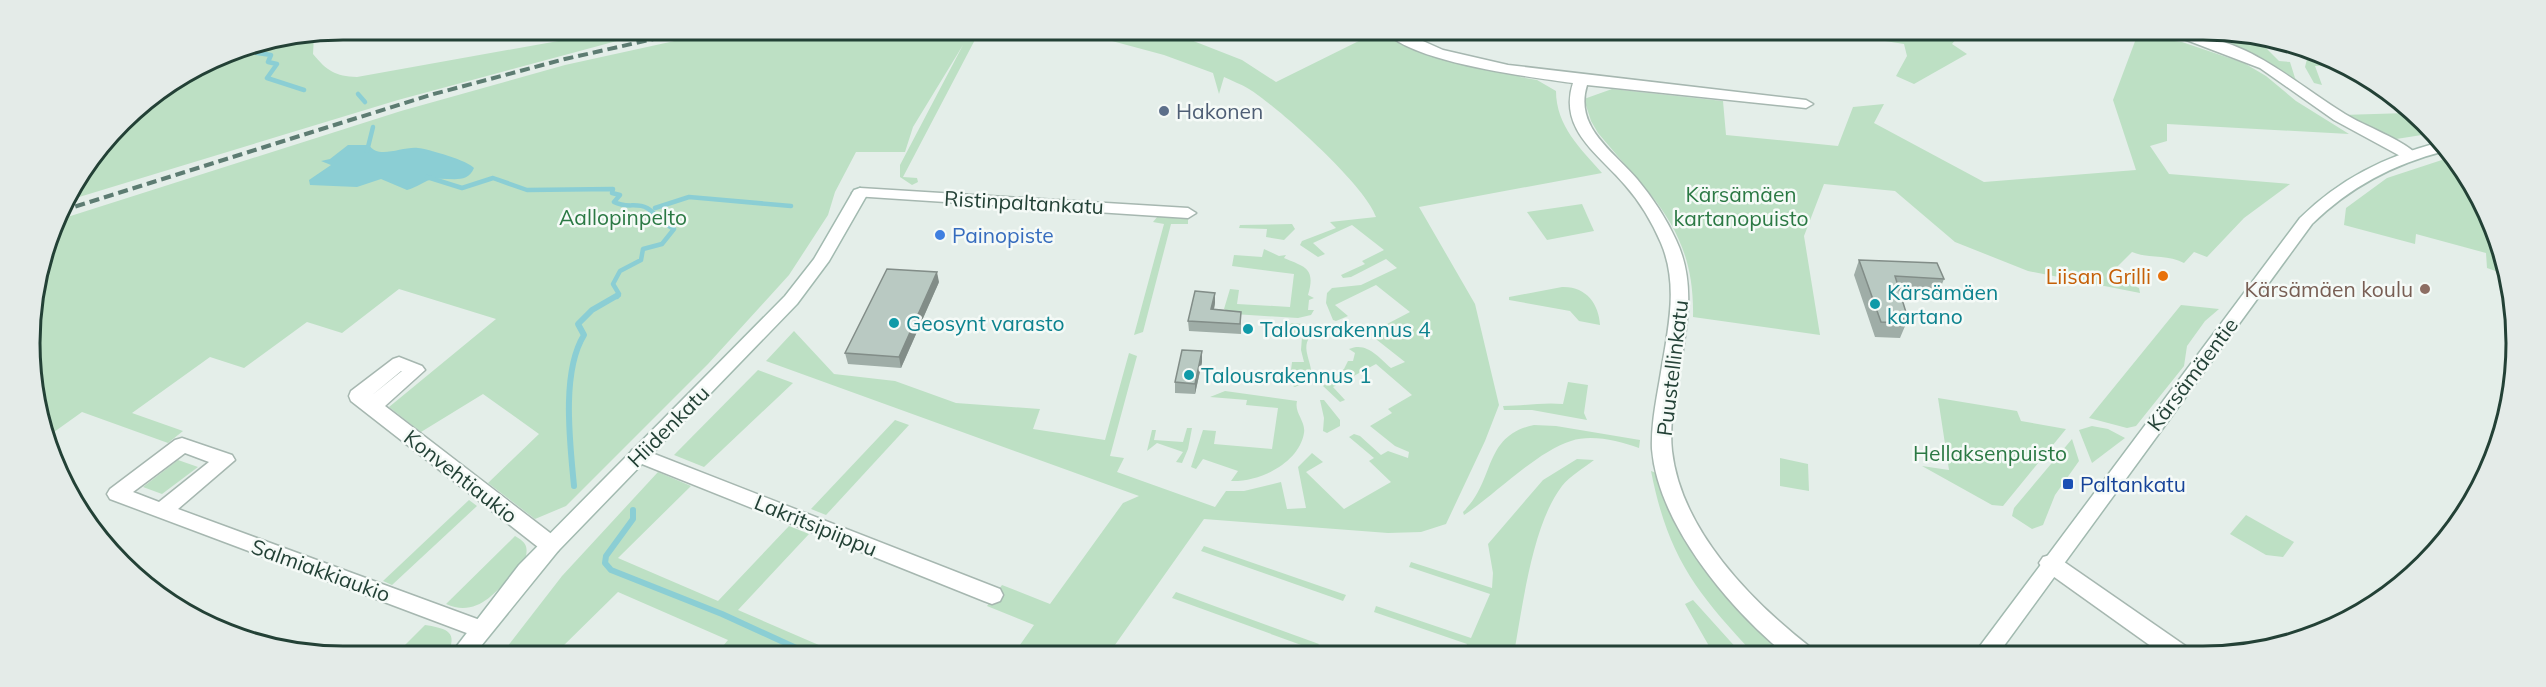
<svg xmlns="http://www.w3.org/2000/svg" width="2546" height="687" viewBox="0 0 2546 687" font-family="Mulish,sans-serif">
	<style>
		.green { fill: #bde0c4 }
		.water { fill: #8bced4 }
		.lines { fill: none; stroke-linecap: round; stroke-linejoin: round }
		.stream-far1 { stroke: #8bced4; stroke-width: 4.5 }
		.stream { stroke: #8bced4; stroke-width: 6 }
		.street-casing { stroke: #a6b7b0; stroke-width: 3 }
		.secondary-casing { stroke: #a2bab0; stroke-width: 3 }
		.street { fill: #fff; fill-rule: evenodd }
		.secondary { fill: #fff; fill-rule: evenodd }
		.rail { stroke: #5d7c72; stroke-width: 4; stroke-dasharray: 10 5; stroke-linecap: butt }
		.wall { fill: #9fada7 }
		.shaded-wall { fill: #828d88 }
		.building { fill: #b9c9c2; stroke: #828d88; stroke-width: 1.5 }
		.service-dot { fill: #5c6f8a; stroke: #f5faf7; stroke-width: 2 }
		.shop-dot { fill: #3f7fe0; stroke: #f5faf7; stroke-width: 2 }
		.food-dot { fill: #e8710a; stroke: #f5faf7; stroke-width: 2 }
		.education-dot { fill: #8d6e63; stroke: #f5faf7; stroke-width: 2 }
		.culture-dot { fill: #0f9aa8; stroke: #f5faf7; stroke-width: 2 }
		.transit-dot { fill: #1a4fb4; stroke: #f5faf7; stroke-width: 2 }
		.labels { text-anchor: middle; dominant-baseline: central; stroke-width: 5; stroke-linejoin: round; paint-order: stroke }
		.service-label { font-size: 21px; fill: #4e5e75; stroke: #f5faf7; text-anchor: start }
		.park-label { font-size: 21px; fill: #2b7944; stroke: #f5faf7 }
		.street-label { font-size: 21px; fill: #234136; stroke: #f5faf7 }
		.shop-label { font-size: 21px; fill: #366cbe; stroke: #f5faf7; text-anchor: start }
		.food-label { font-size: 21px; fill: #c56008; stroke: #f5faf7; text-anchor: end }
		.education-label { font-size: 21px; fill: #785e54; stroke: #f5faf7; text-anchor: end }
		.culture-label { font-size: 21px; fill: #0d838f; stroke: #f5faf7; text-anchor: start }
		.transit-label { font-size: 21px; fill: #164399; stroke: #f5faf7; text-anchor: start }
		.rim { fill: none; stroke: #234136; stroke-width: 3 }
	</style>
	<rect width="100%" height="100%" fill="#e4eee9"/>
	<g class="green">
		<path d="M 614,31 L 654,31 L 398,100 L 66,201 L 137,108 L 224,54 L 314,36 L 313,54 C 327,71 335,76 357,77 Z"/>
		<path d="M 720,31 L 1173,33 L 1242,60 L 1276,82 L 1375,33 L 1387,34 L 1429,55 L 1519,72 L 1520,77 L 1537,80 L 1556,91 C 1556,126 1581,149 1602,173 L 1419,207 L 1475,304 L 1499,405 L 1485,441 L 1446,524 L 1421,532 L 1388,533 L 1204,519 L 1110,652 L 1015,652 L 1034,625 L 987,606 L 1002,585 L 1050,604 L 1123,503 L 1139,496 L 766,361 L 794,331 L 834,374 L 895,381 L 956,403 L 1040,409 L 1033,429 L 1105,440 L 1129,353 L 1137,356 L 1110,456 L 1124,458 L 1117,472 L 1215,507 L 1226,491 L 1244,491 L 1281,482 L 1287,509 L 1306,508 L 1298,467 L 1312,453 L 1323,462 L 1306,472 L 1344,509 L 1391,482 L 1369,461 L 1374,458 L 1349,437 L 1354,434 L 1360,436 L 1381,455 L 1388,451 L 1408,458 L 1409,452 L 1395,446 L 1370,426 L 1392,413 L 1388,409 L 1412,395 L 1376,364 L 1333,387 L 1345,400 L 1340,402 L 1323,386 L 1344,369 L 1348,361 L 1353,361 L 1355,353 L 1349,349 C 1367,341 1379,358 1391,368 L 1405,362 L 1372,336 L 1391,327 L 1387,324 L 1410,312 L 1376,285 L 1335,305 L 1348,316 L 1336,321 L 1333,320 L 1326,303 L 1327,293 L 1332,288 L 1361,285 L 1397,268 L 1386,259 L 1351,277 L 1343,278 L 1341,275 L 1365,264 L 1362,261 L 1384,250 L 1352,225 L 1313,243 L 1325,254 L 1318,257 L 1300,245 L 1302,241 L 1336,228 L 1330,222 L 1376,217 C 1366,186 1278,107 1249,89 C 1241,84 1232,81 1224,77 L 1219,94 L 1213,73 L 1164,55 L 1112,41 L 978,34 L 903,177 L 917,178 L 918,182 L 912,185 L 900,177 L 900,165 L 963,45 L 913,127 L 905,152 L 856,152 L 835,192 L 828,215 L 789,275 L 708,364 L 566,506 L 535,519 L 488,483 L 539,434 L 483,394 L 421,432 L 389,407 L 496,319 L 399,289 L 342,333 L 307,322 L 244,368 L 210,357 L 132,413 L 183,431 L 168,443 L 82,412 L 47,437 L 41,425 L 31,323 L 58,220 L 401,111 L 565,65 Z"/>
		<path d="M 1848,35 L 1959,35 L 1952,44 L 1967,54 L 1914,84 L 1896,76 L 1907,56 L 1904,44 Z"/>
		<path d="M 2137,36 L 2182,42 L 2244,63 L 2266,76 L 2296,101 L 2349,134 L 2167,124 L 2167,141 L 2150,146 L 2169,174 L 2290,184 L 2244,218 L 2207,257 L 2194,252 L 2184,263 C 2167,254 2149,259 2132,252 L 2109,275 L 2139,288 L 2140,293 L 2028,271 L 1955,242 L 1895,191 L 1824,184 L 1804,236 L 1820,335 L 1693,317 C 1695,228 1649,195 1598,133 L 1591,121 L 1584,99 L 1612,89 L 1723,101 L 1726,135 L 1838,146 L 1853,107 L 1884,104 L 1874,123 L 1984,182 L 2136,170 L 2113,100 Z"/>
		<path d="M 2202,36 L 2263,36 L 2273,40 L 2259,41 L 2279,61 L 2290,62 L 2295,78 L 2308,92 L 2265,60 Z"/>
		<path d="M 2317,58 L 2333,65 L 2315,66 L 2322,85 L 2314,83 L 2305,67 L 2307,59 Z"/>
		<path d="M 2407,113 L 2428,134 L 2390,140 L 2342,115 Z"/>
		<path d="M 2451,157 L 2463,169 L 2507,275 L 2487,268 L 2486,253 L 2416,234 L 2415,244 L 2344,225 L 2346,208 L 2387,178 Z"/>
		<path d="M 1582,204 L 1594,231 L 1547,240 L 1527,212 Z"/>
		<path d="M 1165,215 L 1188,217 L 1188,224 L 1171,224 L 1143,332 L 1134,335 L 1164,224 L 1153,222 L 1158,216 Z"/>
		<path d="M 1292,224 L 1295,229 L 1284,240 L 1266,237 L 1267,229 L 1239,228 L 1240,225 Z"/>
		<path d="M 1264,249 L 1279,256 L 1286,255 L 1284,258 C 1305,267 1316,268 1308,295 L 1314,298 L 1309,300 L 1308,310 L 1314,310 L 1311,315 L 1298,318 L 1234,314 L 1224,309 L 1230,289 L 1239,290 L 1237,304 L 1290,307 L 1294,274 L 1232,266 L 1234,255 L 1262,257 Z"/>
		<path d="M 1562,287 C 1586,286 1599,304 1600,325 L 1579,321 L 1570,311 L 1509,300 L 1509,297 Z"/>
		<path d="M 2181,305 L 2219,309 L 2205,321 L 2187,346 L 2184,366 L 2136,426 L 2127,428 L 2089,418 Z"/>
		<path d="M 1292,323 L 1303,324 L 1307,331 L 1313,326 L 1320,328 C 1295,344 1312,356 1312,379 L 1295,387 L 1293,386 L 1298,381 L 1290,378 L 1292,362 L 1304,362 L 1301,350 L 1302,337 L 1290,336 L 1286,339 L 1280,338 L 1283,336 L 1285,327 Z"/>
		<path d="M 758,370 L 793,383 L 704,467 L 674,455 Z"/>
		<path d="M 1568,382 L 1588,385 L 1584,413 L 1587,420 L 1532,410 L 1504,410 L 1503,406 C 1525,406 1542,402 1563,404 Z"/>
		<path d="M 1225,391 L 1297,401 C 1294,413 1306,421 1304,433 C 1299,463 1260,482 1231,481 L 1238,471 L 1203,459 L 1196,469 L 1191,467 L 1203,430 L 1216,431 L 1214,444 L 1272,449 L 1278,408 L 1246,405 L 1247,400 L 1210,397 Z"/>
		<path d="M 1938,398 L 2017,411 L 2021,421 L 2066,429 L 2003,506 L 1992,505 L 1922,466 L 1949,470 Z"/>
		<path d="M 1320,400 L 1324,400 L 1340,420 L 1340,426 L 1327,433 L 1323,431 L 1324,418 Z"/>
		<path d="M 895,420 L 909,425 L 826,515 L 811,509 Z"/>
		<path d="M 1534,425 L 1556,426 L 1640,440 L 1639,448 C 1618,441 1592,434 1571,441 C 1536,452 1496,494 1464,515 L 1463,512 C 1496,481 1482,436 1534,425 Z"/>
		<path d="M 2092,426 L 2108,429 L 2125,438 L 2092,463 L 2079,430 Z"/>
		<path d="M 1187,428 L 1192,428 L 1188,449 L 1182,463 L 1176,462 L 1183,452 L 1157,443 L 1147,451 L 1152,430 L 1156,430 L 1154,440 L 1183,442 Z"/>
		<path d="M 2072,439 L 2079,461 L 2055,495 L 2043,525 L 2032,529 L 2012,516 L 2014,508 Z"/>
		<path d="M 1780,458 L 1808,464 L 1809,491 L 1780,486 Z"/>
		<path d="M 1577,459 L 1594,460 C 1584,468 1570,476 1562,486 C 1532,525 1523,605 1514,653 L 1463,653 L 1467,644 L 1374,612 L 1376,606 L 1471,638 L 1490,594 L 1409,567 L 1411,562 L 1492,588 L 1493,573 L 1488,544 L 1543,480 Z"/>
		<path d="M 178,460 L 198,467 L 162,494 L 143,487 Z"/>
		<path d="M 1651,471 L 1659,474 C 1666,492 1671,510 1679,527 C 1704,579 1745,617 1788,654 L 1754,654 C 1696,592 1668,557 1651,471 Z"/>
		<path d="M 658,472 L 691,486 L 618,558 L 718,601 L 789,526 L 809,534 L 738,610 L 835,652 L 718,652 L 728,640 L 618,592 L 557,652 L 504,651 L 562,576 Z"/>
		<path d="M 469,500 L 477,506 L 392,585 L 383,581 Z"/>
		<path d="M 2246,515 L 2294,542 L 2283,557 L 2266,555 L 2230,534 Z"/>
		<path d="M 515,536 C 525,542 528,545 526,556 C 505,581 482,621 446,604 Z"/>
		<path d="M 1204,546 L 1346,595 L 1343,601 L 1201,551 Z"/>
		<path d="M 1176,592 L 1319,644 L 1315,650 L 1172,598 Z"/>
		<path d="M 1693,600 L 1739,651 L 1742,654 L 1713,653 L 1685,604 Z"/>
		<path d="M 425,625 C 443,628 458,630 449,651 L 399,651 Z"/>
	</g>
	<path class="water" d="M 348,145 L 369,145 C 378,160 403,146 418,148 C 428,149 469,161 474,168 C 467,185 449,177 434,179 C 425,180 416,188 407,190 L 381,179 L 357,187 L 310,185 L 309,180 L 331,165 L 321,161 L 330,159 Z"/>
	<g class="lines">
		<g class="stream-far1">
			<path d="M 245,51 L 271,55 L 268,62 L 277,64 L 267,78 L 304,90"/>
			<path d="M 226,53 L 261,46"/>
			<path d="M 358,94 L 365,102"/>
			<path d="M 367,151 L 373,127"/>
			<path d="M 427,177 L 462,188 L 493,178 L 527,190 L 613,189 L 612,193 L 620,195 L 614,202 C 627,209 636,202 647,208 C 657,214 662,224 674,229 L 662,244 L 643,249 L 641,260 L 620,271 L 613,284 L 619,294 L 617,297"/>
			<path d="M 655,208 L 689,197 L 791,206"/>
		</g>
		<g class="stream">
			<path d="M 574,486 C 570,443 561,372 584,335 L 578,324 L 592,310 L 618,295"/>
			<path d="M 633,510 L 633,519 L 606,556 L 605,563 L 611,570 L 722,614 L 805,652"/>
		</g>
		<g class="street-casing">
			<g id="street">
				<path d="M 1387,33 L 1405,33 L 1443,50 L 1508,65 L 1806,100 L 1813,104 L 1806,108 L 1587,85 C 1574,127 1612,150 1637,179 C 1652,197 1666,218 1676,240 C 1696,282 1687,325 1680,369 C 1675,396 1669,424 1672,451 C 1681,530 1751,601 1810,647 L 1813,654 L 1785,654 C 1729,608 1658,524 1652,449 C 1651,423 1657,397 1661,372 C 1668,329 1679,285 1661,243 C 1652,222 1640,202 1625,185 C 1599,154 1558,130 1573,83 C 1531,77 1416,63 1387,33 Z"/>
				<path d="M 2176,36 C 2243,32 2292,82 2345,114 C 2362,125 2406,141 2417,155 L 2409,160 L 2404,158 L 2334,120 L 2260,68 Z"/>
				<path d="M 860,188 L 1188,208 L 1196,213 L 1188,218 L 854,196 L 852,193 Z"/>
				<path d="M 399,357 L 422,366 L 425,370 L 385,406 L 558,539 L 561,545 L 558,551 L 551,553 L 538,547 L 351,401 L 349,396 L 351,391 L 393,359 ZM 401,371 L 402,371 L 371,396 Z"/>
				<path d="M 182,438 L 232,455 L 235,460 L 178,509 L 488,623 L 491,629 L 488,635 L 480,638 L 472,635 L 110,499 L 107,494 L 110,489 L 175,440 ZM 185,453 L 209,462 L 159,502 L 133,492 Z"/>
				<path d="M 639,448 L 1000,589 L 1003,595 L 1000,601 L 992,604 L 984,601 L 632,460 L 629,455 L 632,450 Z"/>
				<path d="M 2050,555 L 2057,557 L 2187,647 L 2190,654 L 2162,654 L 2043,569 L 2039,563 L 2043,557 Z"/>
			</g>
		</g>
		<g class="secondary-casing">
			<g id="secondary">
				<path d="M 2437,143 L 2445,151 C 2393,164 2350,187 2312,224 L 1998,654 L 1974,654 L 2300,218 C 2340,179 2384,157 2437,143 Z"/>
				<path d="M 860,188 L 868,193 L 829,261 L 797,304 L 558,551 L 477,651 L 453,651 L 519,565 L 785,296 L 814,259 L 854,190 Z"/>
			</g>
		</g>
		<use href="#street" class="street"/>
		<use href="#secondary" class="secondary"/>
		<path class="rail" d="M 61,211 L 430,95 L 565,59 L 689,31"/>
	</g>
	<g class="wall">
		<path d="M 1859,260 L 1944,279 L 1938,294 L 1900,292 L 1908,319 L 1900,338 L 1875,337 L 1854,275 Z"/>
		<path d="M 939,282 L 901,368 L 848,364 L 845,353 Z"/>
		<path d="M 1215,303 L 1214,309 L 1241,312 L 1241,334 L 1189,331 L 1188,321 Z"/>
		<path d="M 1202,362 L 1195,394 L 1175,393 L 1175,382 Z"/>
	</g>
	<g class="shaded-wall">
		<path d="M 937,272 L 939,282 L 901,368 L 899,357 Z"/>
		<path d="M 1215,293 L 1215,303 L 1212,319 L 1211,309 Z"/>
		<path d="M 1202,351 L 1202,362 L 1195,394 L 1195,384 Z"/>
	</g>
	<g class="building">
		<path d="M 1859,260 L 1937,263 L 1944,279 L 1895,276 L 1908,319 L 1904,319 L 1906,323 L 1881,322 Z"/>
		<path d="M 887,269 L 937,272 L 899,357 L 845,353 Z"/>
		<path d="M 1195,291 L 1215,293 L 1211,309 L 1241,312 L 1240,324 L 1188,321 Z"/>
		<path d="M 1182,350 L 1202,351 L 1195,384 L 1175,382 Z"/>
	</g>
	<circle class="service-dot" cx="1164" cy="111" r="6"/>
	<circle class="shop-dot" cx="940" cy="235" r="6"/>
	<circle class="food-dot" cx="2163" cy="276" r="6"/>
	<circle class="education-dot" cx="2425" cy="289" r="6"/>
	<g class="culture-dot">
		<circle cx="1875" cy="304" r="6"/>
		<circle cx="894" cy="323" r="6"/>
		<circle cx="1248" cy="329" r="6"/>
		<circle cx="1189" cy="375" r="6"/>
	</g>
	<rect class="transit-dot" x="2062" y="478" width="12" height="12" rx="3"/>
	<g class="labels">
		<g class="service-label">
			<text x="1176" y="111">Hakonen</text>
		</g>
		<g class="park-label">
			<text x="1741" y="194">Kärsämäen<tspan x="1741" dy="24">kartanopuisto</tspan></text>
			<text x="623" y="217">Aallopinpelto</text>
			<text x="1990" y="453">Hellaksenpuisto</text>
		</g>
		<g class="street-label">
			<text transform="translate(1024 202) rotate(3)">Ristinpaltankatu</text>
			<text transform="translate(1672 368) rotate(-83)">Puustellinkatu</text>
			<text transform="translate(2192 374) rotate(-53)">Kärsämäentie</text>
			<text transform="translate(668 426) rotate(-45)">Hiidenkatu</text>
			<text transform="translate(461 476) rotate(38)">Konvehtiaukio</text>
			<text transform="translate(816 525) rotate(22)">Lakritsipiippu</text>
			<text transform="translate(321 570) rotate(20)">Salmiakkiaukio</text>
		</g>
		<g class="shop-label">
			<text x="952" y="235">Painopiste</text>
		</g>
		<g class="food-label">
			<text x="2151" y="276">Liisan Grilli</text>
		</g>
		<g class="education-label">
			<text x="2413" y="289">Kärsämäen koulu</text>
		</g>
		<g class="culture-label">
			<text x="1887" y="292">Kärsämäen<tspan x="1887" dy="24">kartano</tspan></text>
			<text x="906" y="323">Geosynt varasto</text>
			<text x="1260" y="329">Talousrakennus 4</text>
			<text x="1201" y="375">Talousrakennus 1</text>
		</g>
		<g class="transit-label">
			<text x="2080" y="484">Paltankatu</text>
		</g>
	</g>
	<path d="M0 0H2546V687H0ZM343 40H2203A303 303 0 0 1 2506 343V343A303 303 0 0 1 2203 646H343A303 303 0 0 1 40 343V343A303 303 0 0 1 343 40Z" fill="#e4ebe8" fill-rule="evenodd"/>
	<path class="rim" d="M343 40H2203A303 303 0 0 1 2506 343V343A303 303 0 0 1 2203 646H343A303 303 0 0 1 40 343V343A303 303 0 0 1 343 40Z"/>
</svg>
